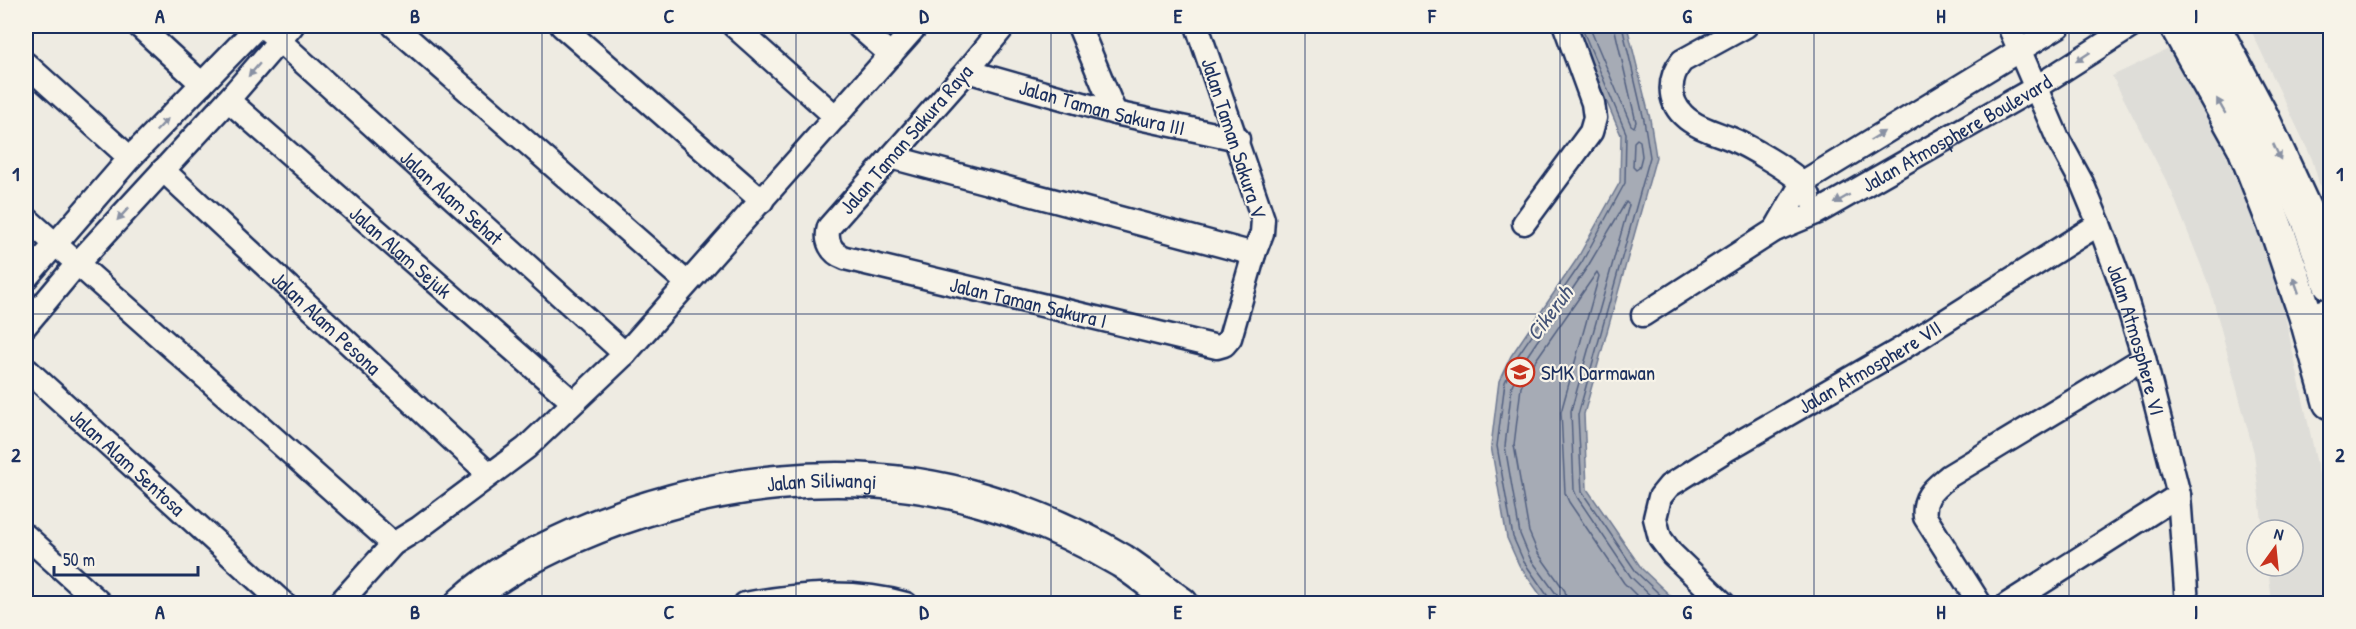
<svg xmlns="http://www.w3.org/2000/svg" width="2356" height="629" viewBox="0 0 2356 629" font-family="'Patrick Hand',sans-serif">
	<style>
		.built { fill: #deddd8 }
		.water { fill: #a6abb5; stroke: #6e7992; stroke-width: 1.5 }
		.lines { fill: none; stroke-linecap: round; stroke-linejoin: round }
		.shore { stroke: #536181; stroke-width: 1.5 }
		.minor-casing { stroke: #1b2f5e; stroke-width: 27 }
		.primary-casing { stroke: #1b2f5e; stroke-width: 38 }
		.minor { stroke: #f7f3e8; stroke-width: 22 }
		.primary { stroke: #f7f3e8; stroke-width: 33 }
		.oneway { fill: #8991a3 }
		.grid { fill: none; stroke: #1b2f5e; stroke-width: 1.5; stroke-opacity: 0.55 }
		.labels { text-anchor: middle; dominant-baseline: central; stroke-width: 4.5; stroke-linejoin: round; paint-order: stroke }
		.street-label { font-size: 21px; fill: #1b2f5e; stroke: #f7f3e8 }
		.poi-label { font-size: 21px; fill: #1b2f5e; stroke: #f7f3e8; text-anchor: start }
		.water-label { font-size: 22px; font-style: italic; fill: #455478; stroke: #f7f3e8 }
		.neatline { fill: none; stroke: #1b2f5e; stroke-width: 2 }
		.grid-label { font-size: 20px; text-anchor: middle; font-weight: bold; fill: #1b2f5e }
	</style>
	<rect width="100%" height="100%" fill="#eeebe2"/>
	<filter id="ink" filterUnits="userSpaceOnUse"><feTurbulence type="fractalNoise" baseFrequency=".0167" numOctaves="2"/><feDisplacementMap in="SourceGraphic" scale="12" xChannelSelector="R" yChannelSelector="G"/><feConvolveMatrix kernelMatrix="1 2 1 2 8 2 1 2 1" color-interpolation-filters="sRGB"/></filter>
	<g filter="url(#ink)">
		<g class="built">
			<path d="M 2249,26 L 2318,26 L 2330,50 L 2330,221 L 2312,159 Z"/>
			<path d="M 2177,45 L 2223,147 L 2278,283 L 2330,525 L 2330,603 L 2272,603 L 2268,566 L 2293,566 L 2293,530 L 2263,530 L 2254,453 L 2210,288 L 2171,190 L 2112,76 Z"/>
		</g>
		<path class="water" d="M 1574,26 L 1627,26 L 1650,119 L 1656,157 L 1584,414 L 1587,489 L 1642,569 L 1678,603 L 1546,603 L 1519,565 L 1507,538 L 1491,446 L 1499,381 L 1511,356 L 1577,259 L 1620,182 L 1621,135 Z"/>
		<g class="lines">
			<g class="shore">
				<path d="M 1589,26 L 1631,125 L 1634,127 L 1636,122 L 1614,26"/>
				<path d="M 1622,26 L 1644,120 L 1650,157 L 1578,415 L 1582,492 L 1637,573 L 1670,604"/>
				<path d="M 1637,139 L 1640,141 L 1642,156 L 1639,168 L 1636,170 L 1633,167 L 1634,142 Z"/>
				<path d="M 1550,604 L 1549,598 L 1524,562 L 1513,537 L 1497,446 L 1505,382 L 1516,358 L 1582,262 L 1625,183 L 1626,133 L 1581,26"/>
				<path d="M 1558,604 L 1557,595 L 1530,558 L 1520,534 L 1505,446 L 1512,385 L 1523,362 L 1588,266 L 1626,202 L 1629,205 L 1571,411 L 1574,490 L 1577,497 L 1631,577 L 1659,604"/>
				<path d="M 1567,604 L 1565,591 L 1538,553 L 1529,532 L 1514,445 L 1521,387 L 1531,367 L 1597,272 L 1599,276 L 1561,412 L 1565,493 L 1569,502 L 1624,583 L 1645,604"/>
			</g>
			<g class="minor-casing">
				<g id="minor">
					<path d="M 139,26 L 202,84"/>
					<path id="s1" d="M 263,26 L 625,354"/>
					<path d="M 394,26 L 687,283"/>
					<path d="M 562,26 L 762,201"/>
					<path d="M 734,26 L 836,117"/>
					<path d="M 858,26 L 891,55"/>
					<path id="s2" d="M 1004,26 L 967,71 L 829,227 C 825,241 831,253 845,258 L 1217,347 L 1224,345 L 1230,338 L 1254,254 L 1262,233 L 1263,219 L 1197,26"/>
					<path d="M 1079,26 L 1115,113"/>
					<path d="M 1746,26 L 1682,61 C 1668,78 1668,100 1683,115 C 1695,127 1713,132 1729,138 C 1745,144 1793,172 1803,184 C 1805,188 1807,192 1809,196"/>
					<path id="s3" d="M 2009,26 L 2058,139 L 2082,183 L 2099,224 L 2122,286 L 2144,358 L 2179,495 L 2187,604"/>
					<path d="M 26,64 L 130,158"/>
					<path id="s4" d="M 967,71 L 1115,113 L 1238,139"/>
					<path id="s5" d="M 228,100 L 573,402"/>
					<path d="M 891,157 L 1254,254"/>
					<path id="s6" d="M 163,170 L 489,474"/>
					<path d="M 26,218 L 393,544"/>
					<path d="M 1524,223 L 1591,132 L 1595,118 L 1593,103 L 1565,26"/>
					<path d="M 1775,230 L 1802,183 L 2059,26"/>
					<path d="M 26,278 L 130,158 L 258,26"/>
					<path id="s7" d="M 1643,315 L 1775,230 L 1818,212 L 2035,88 L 2132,26"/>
					<path d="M 2306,316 L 2330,309"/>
					<path d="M 26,325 L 77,264 L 228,100 L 292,26"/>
					<path id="s8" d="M 26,369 L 284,604"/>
					<path d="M 26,536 L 101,604"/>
					<path d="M 339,604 L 393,544 L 419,528 L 526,448 L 625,354 L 916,26"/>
					<path d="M 745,604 C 798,594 854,589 906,604"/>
					<path id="s9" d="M 1724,604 L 1672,554 L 1660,538 L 1655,518 L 1660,497 L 1669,486 L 1728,449 L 1901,349 L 2099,224"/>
					<path d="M 1980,604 L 1925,517 C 1922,496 1935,488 1949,476 L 2144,358"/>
					<path d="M 2008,604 L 2179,495"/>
				</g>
			</g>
			<g class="primary-casing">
				<g id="primary">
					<path d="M 2177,26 L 2244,146 L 2279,236 L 2306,316 L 2330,402"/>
					<path d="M 2213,26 L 2261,116 L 2308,218 L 2330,283"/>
					<path id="s10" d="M 462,604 C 495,574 534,554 574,536 C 700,481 852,460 985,501 C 1032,515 1080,536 1122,561 C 1142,574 1161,590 1181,604"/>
				</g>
			</g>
			<use href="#minor" class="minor"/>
			<use href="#primary" class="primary"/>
		</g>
		<defs><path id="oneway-solid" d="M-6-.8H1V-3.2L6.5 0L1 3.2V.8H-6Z" transform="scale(1.5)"/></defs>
		<g class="oneway">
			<use href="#oneway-solid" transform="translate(2083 57) rotate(147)"/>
			<use href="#oneway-solid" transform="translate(254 70) rotate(131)"/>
			<use href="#oneway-solid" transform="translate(2221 106) rotate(-120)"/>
			<use href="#oneway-solid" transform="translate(162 125) rotate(-46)"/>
			<use href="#oneway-solid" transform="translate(1877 136) rotate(-32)"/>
			<use href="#oneway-solid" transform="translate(2277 152) rotate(65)"/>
			<use href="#oneway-solid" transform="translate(1842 199) rotate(150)"/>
			<use href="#oneway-solid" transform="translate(123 214) rotate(133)"/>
			<use href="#oneway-solid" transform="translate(2296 285) rotate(-109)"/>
		</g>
	</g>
	<path class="grid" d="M 287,26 L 287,604M 542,26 L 542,604M 796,26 L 796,604M 1051,26 L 1051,604M 1305,26 L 1305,604M 1560,26 L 1560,604M 1814,26 L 1814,604M 2069,26 L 2069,604M 26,314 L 2330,314"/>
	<defs>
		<g id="school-ring" transform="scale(1.5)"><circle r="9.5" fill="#f7f3e8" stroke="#c8321e" stroke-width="1.5"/><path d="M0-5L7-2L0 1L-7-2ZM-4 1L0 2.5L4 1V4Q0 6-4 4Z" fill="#c8321e"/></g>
	</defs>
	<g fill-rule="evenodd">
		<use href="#school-ring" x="1520" y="372"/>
	</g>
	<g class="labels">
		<g class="street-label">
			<text stroke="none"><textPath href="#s4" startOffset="140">Jalan Taman Sakura III</textPath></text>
			<text stroke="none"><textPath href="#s7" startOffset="363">Jalan Atmosphere Boulevard</textPath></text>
			<text transform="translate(1234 138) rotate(72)">Jalan Taman Sakura V</text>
			<text transform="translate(906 139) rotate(-49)">Jalan Taman Sakura Raya</text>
			<text stroke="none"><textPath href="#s1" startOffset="255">Jalan Alam Sehat</textPath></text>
			<text stroke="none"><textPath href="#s5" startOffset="230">Jalan Alam Sejuk</textPath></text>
			<text stroke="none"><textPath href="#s2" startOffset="494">Jalan Taman Sakura I</textPath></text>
			<text stroke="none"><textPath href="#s6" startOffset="224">Jalan Alam Pesona</textPath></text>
			<text stroke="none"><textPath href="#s3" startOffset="339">Jalan Atmosphere VI</textPath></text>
			<text stroke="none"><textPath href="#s9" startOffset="382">Jalan Atmosphere VII</textPath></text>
			<text stroke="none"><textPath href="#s8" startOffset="138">Jalan Alam Sentosa</textPath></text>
			<text stroke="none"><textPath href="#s10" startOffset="387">Jalan Siliwangi</textPath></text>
		</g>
		<g class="poi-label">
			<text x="1541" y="372">SMK Darmawan</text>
		</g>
		<g class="water-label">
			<text transform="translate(1549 313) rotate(-53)">Cikeruh</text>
		</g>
	</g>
	<rect width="2356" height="629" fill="none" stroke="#f7f3e8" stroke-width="66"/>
	<g transform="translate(2275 548) rotate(15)"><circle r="28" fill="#f7f3e8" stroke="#9fa5b1" stroke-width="1.5"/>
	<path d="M0-4.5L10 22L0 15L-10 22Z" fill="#c8321e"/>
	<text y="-9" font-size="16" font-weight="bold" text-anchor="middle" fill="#1b2f5e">N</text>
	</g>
	<path d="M54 566v9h144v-9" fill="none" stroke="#1b2f5e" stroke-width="3"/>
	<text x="63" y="566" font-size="18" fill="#1b2f5e" stroke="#f7f3e8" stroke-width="4.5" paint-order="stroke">50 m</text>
	<rect x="33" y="33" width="2290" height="563" class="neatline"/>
	<g class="grid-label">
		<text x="160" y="23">A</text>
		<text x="415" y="23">B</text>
		<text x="669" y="23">C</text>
		<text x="924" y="23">D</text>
		<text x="1178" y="23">E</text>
		<text x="1432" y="23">F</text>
		<text x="1687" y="23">G</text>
		<text x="1941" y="23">H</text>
		<text x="2196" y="23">I</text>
		<text x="16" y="181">1</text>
		<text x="2340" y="181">1</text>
		<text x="16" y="462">2</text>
		<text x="2340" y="462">2</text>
		<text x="160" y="619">A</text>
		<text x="415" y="619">B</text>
		<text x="669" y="619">C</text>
		<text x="924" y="619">D</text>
		<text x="1178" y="619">E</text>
		<text x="1432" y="619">F</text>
		<text x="1687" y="619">G</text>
		<text x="1941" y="619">H</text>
		<text x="2196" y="619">I</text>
	</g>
</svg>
